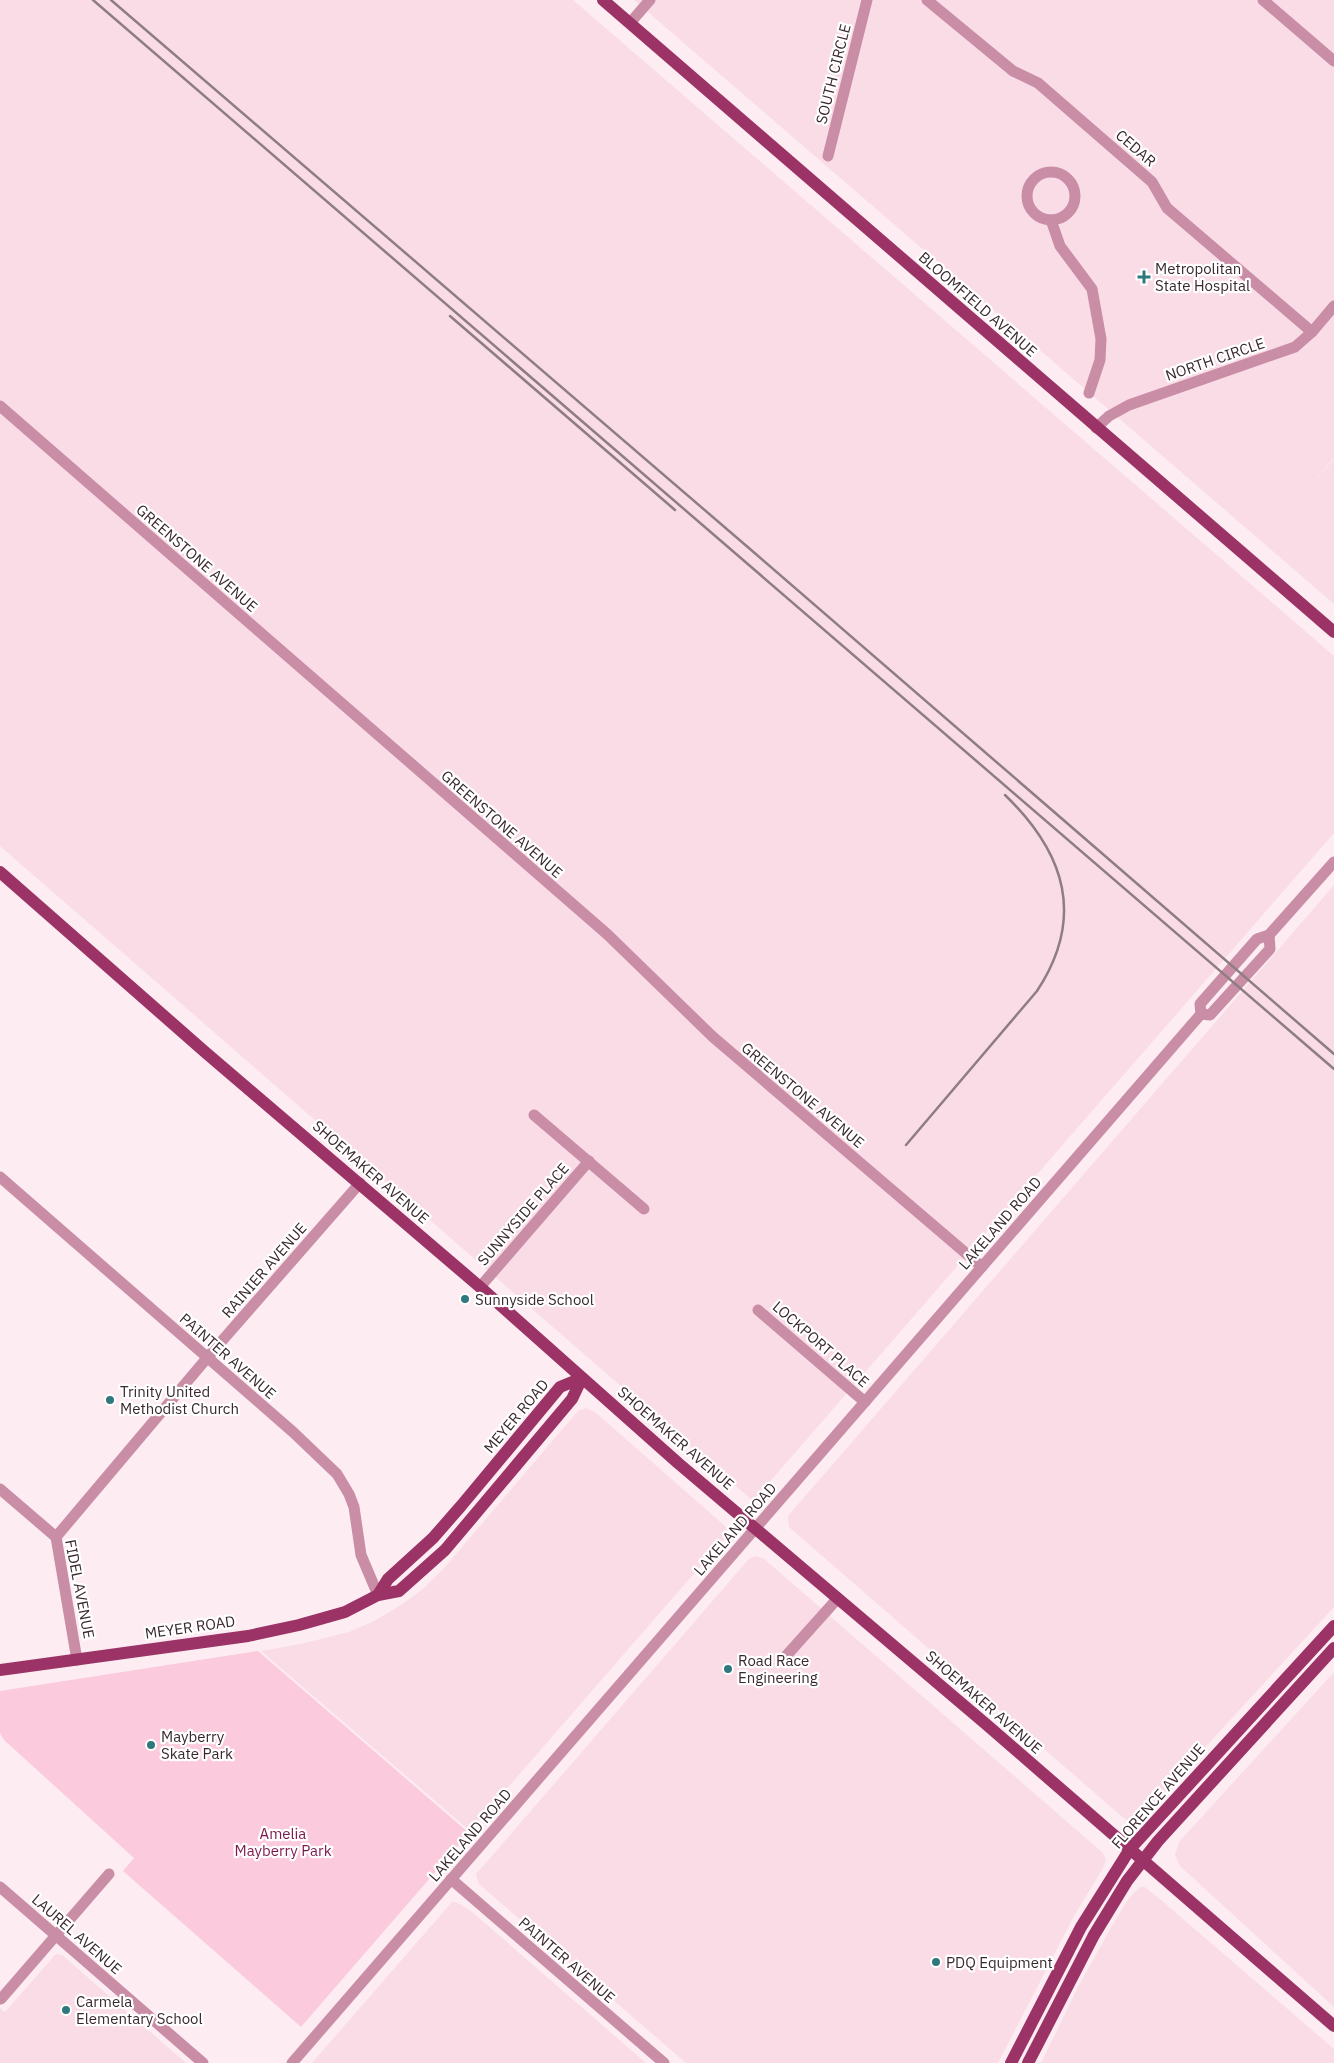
<svg xmlns="http://www.w3.org/2000/svg" width="1334" height="2063" viewBox="0 0 1334 2063" font-family="'IBM Plex Sans',sans-serif">
	<style>
		.built { fill: #fadce7 }
		.green { fill: #fccadd }
		.lines { fill: none; stroke-linecap: round; stroke-linejoin: round }
		.minor { stroke: #c98da5; stroke-width: 11 }
		.major { stroke: #9b3366; stroke-width: 12 }
		.rail { stroke: #8e7d83; stroke-width: 2.5 }
		.poi-dot { fill: #2f787d; stroke: #fff; stroke-width: 2 }
		.labels { text-anchor: middle; dominant-baseline: central; stroke-width: 4.5; stroke-linejoin: round; paint-order: stroke }
		.street-label { font-size: 15px; fill: #39292f; stroke: #fff }
		.poi-label { font-size: 15px; fill: #39292f; stroke: #fff; text-anchor: start }
		.park-label { font-size: 15px; fill: #7d174d; stroke: #fff }
	</style>
	<rect width="100%" height="100%" fill="#fdecf2"/>
	<g class="built">
		<path d="M 0,0 L 573,0 L 1334,656 L 1334,833 L 753,1501 L 0,846 Z"/>
		<path d="M 634,0 L 1334,0 L 1334,458 L 1305,491 L 1334,459 L 1334,604 Z"/>
		<path d="M 1334,885 L 1334,1607 L 1140,1818 L 1133,1822 L 1127,1821 L 789,1527 L 788,1516 Z"/>
		<path d="M 586,1408 L 595,1412 L 725,1526 L 727,1530 L 725,1538 L 470,1831 L 261,1651 L 301,1644 L 349,1632 L 374,1621 L 401,1605 L 423,1589 L 445,1567 L 578,1411 Z"/>
		<path d="M 755,1556 L 763,1558 L 1103,1853 L 1106,1859 L 1103,1868 L 1074,1916 L 998,2063 L 686,2063 L 479,1884 L 476,1874 L 484,1865 L 748,1560 Z"/>
		<path d="M 1334,1672 L 1334,2007 L 1180,1866 L 1175,1855 L 1179,1842 Z"/>
		<path d="M 1140,1887 L 1145,1887 L 1161,1900 L 1334,2049 L 1334,2063 L 1041,2063 L 1078,1987 L 1113,1924 L 1129,1898 Z"/>
		<path d="M 452,1902 L 456,1902 L 471,1911 L 646,2063 L 312,2063 Z"/>
		<path d="M 56,1954 L 62,1955 L 186,2063 L 0,2063 L 0,2008 L 5,2012 Z"/>
	</g>
	<path class="green" d="M 258,1651 L 469,1833 L 301,2027 L 123,1871 L 134,1858 L 4,1740 L 0,1733 L 0,1691 Z"/>
	<g class="lines">
		<g class="minor">
			<path d="M 927,0 L 1013,71 L 1038,83 L 1152,182 L 1167,208 L 1312,332"/>
			<path d="M 1263,0 L 1334,61"/>
			<path d="M 630,23 L 650,0"/>
			<path d="M 828,156 L 867,0"/>
			<circle cx="1051" cy="196" r="24"/>
			<path d="M 1051,220 L 1060,246 L 1092,289 L 1101,339 L 1100,360 L 1089,393"/>
			<path d="M 0,406 L 607,934 L 713,1037 L 982,1267"/>
			<path d="M 1096,428 L 1109,416 L 1129,405 L 1295,347 L 1312,332 L 1334,306"/>
			<path d="M 1201,1014 L 1210,1015 L 1270,949 L 1269,935"/>
			<path d="M 534,1115 L 644,1209"/>
			<path d="M 0,1177 L 293,1432 L 337,1474 L 349,1494 L 354,1507 L 361,1555 L 378,1595"/>
			<path d="M 480,1287 L 589,1161"/>
			<path d="M 758,1310 L 865,1402"/>
			<path d="M 0,1489 L 56,1537 L 77,1660"/>
			<path d="M 56,1537 L 207,1358 L 360,1183"/>
			<path d="M 786,1656 L 838,1598"/>
			<path d="M 451,1879 L 664,2063"/>
			<path d="M 0,1887 L 203,2063"/>
			<path d="M 1,1999 L 109,1874"/>
			<path d="M 292,2063 L 1201,1014 L 1200,1004 L 1257,939 L 1269,935 L 1334,862"/>
		</g>
		<g class="major">
			<path d="M 603,0 L 1334,632"/>
			<path d="M 0,872 L 205,1052 L 480,1287 L 678,1463 L 987,1725 L 1334,2026"/>
			<path d="M 378,1595 L 388,1579 L 433,1538 L 461,1506 L 560,1387 L 582,1378"/>
			<path d="M 0,1670 L 248,1636 L 299,1625 L 345,1612 L 378,1595 L 399,1591 L 445,1550 L 572,1399 L 582,1378"/>
			<path d="M 1011,2063 L 1081,1927 L 1130,1849 L 1334,1626"/>
			<path d="M 1028,2063 L 1094,1935 L 1127,1881 L 1158,1841 L 1334,1648"/>
		</g>
		<g class="rail">
			<path d="M 93,0 L 1334,1069"/>
			<path d="M 111,0 L 757,555 L 1334,1054"/>
			<path d="M 450,316 L 675,510"/>
			<path d="M 906,1145 L 1037,991 C 1085,918 1066,854 1005,795"/>
		</g>
	</g>
	<g class="poi-dot">
		<path d="M1141.5 269.5h5v5h5v5h-5v5h-5v-5h-5v-5h5z"/>
		<circle cx="465" cy="1299" r="5"/>
		<circle cx="110" cy="1400" r="5"/>
		<circle cx="728" cy="1669" r="5"/>
		<circle cx="151" cy="1745" r="5"/>
		<circle cx="936" cy="1962" r="5"/>
		<circle cx="66" cy="2010" r="5"/>
	</g>
	<g class="labels">
		<g class="street-label">
			<text transform="translate(833 74) rotate(-76)">SOUTH CIRCLE</text>
			<text transform="translate(1136 148) rotate(41)">CEDAR</text>
			<text transform="translate(978 304) rotate(41)">BLOOMFIELD AVENUE</text>
			<text transform="translate(1215 359) rotate(-19)">NORTH CIRCLE</text>
			<text transform="translate(197 558) rotate(41)">GREENSTONE AVENUE</text>
			<text transform="translate(502 824) rotate(41)">GREENSTONE AVENUE</text>
			<text transform="translate(803 1095) rotate(40)">GREENSTONE AVENUE</text>
			<text transform="translate(371 1172) rotate(41)">SHOEMAKER AVENUE</text>
			<text transform="translate(523 1214) rotate(-49)">SUNNYSIDE PLACE</text>
			<text transform="translate(1000 1223) rotate(-49)">LAKELAND ROAD</text>
			<text transform="translate(264 1270) rotate(-49)">RAINIER AVENUE</text>
			<text transform="translate(821 1344) rotate(41)">LOCKPORT PLACE</text>
			<text transform="translate(228 1356) rotate(41)">PAINTER AVENUE</text>
			<text transform="translate(516 1416) rotate(-50)">MEYER ROAD</text>
			<text transform="translate(676 1438) rotate(41)">SHOEMAKER AVENUE</text>
			<text transform="translate(735 1529) rotate(-49)">LAKELAND ROAD</text>
			<text transform="translate(80 1589) rotate(79)">FIDEL AVENUE</text>
			<text transform="translate(190 1627) rotate(-8)">MEYER ROAD</text>
			<text transform="translate(984 1702) rotate(41)">SHOEMAKER AVENUE</text>
			<text transform="translate(1158 1796) rotate(-49)">FLORENCE AVENUE</text>
			<text transform="translate(470 1835) rotate(-49)">LAKELAND ROAD</text>
			<text transform="translate(77 1934) rotate(41)">LAUREL AVENUE</text>
			<text transform="translate(567 1960) rotate(41)">PAINTER AVENUE</text>
		</g>
		<g class="poi-label">
			<text x="1155" y="268">Metropolitan<tspan x="1155" dy="17">State Hospital</tspan></text>
			<text x="475" y="1299">Sunnyside School</text>
			<text x="120" y="1391">Trinity United<tspan x="120" dy="17">Methodist Church</tspan></text>
			<text x="738" y="1660">Road Race<tspan x="738" dy="17">Engineering</tspan></text>
			<text x="161" y="1736">Mayberry<tspan x="161" dy="17">Skate Park</tspan></text>
			<text x="946" y="1962">PDQ Equipment</text>
			<text x="76" y="2001">Carmela<tspan x="76" dy="17">Elementary School</tspan></text>
		</g>
		<g class="park-label">
			<text x="283" y="1833">Amelia<tspan x="283" dy="17">Mayberry Park</tspan></text>
		</g>
	</g>
</svg>
